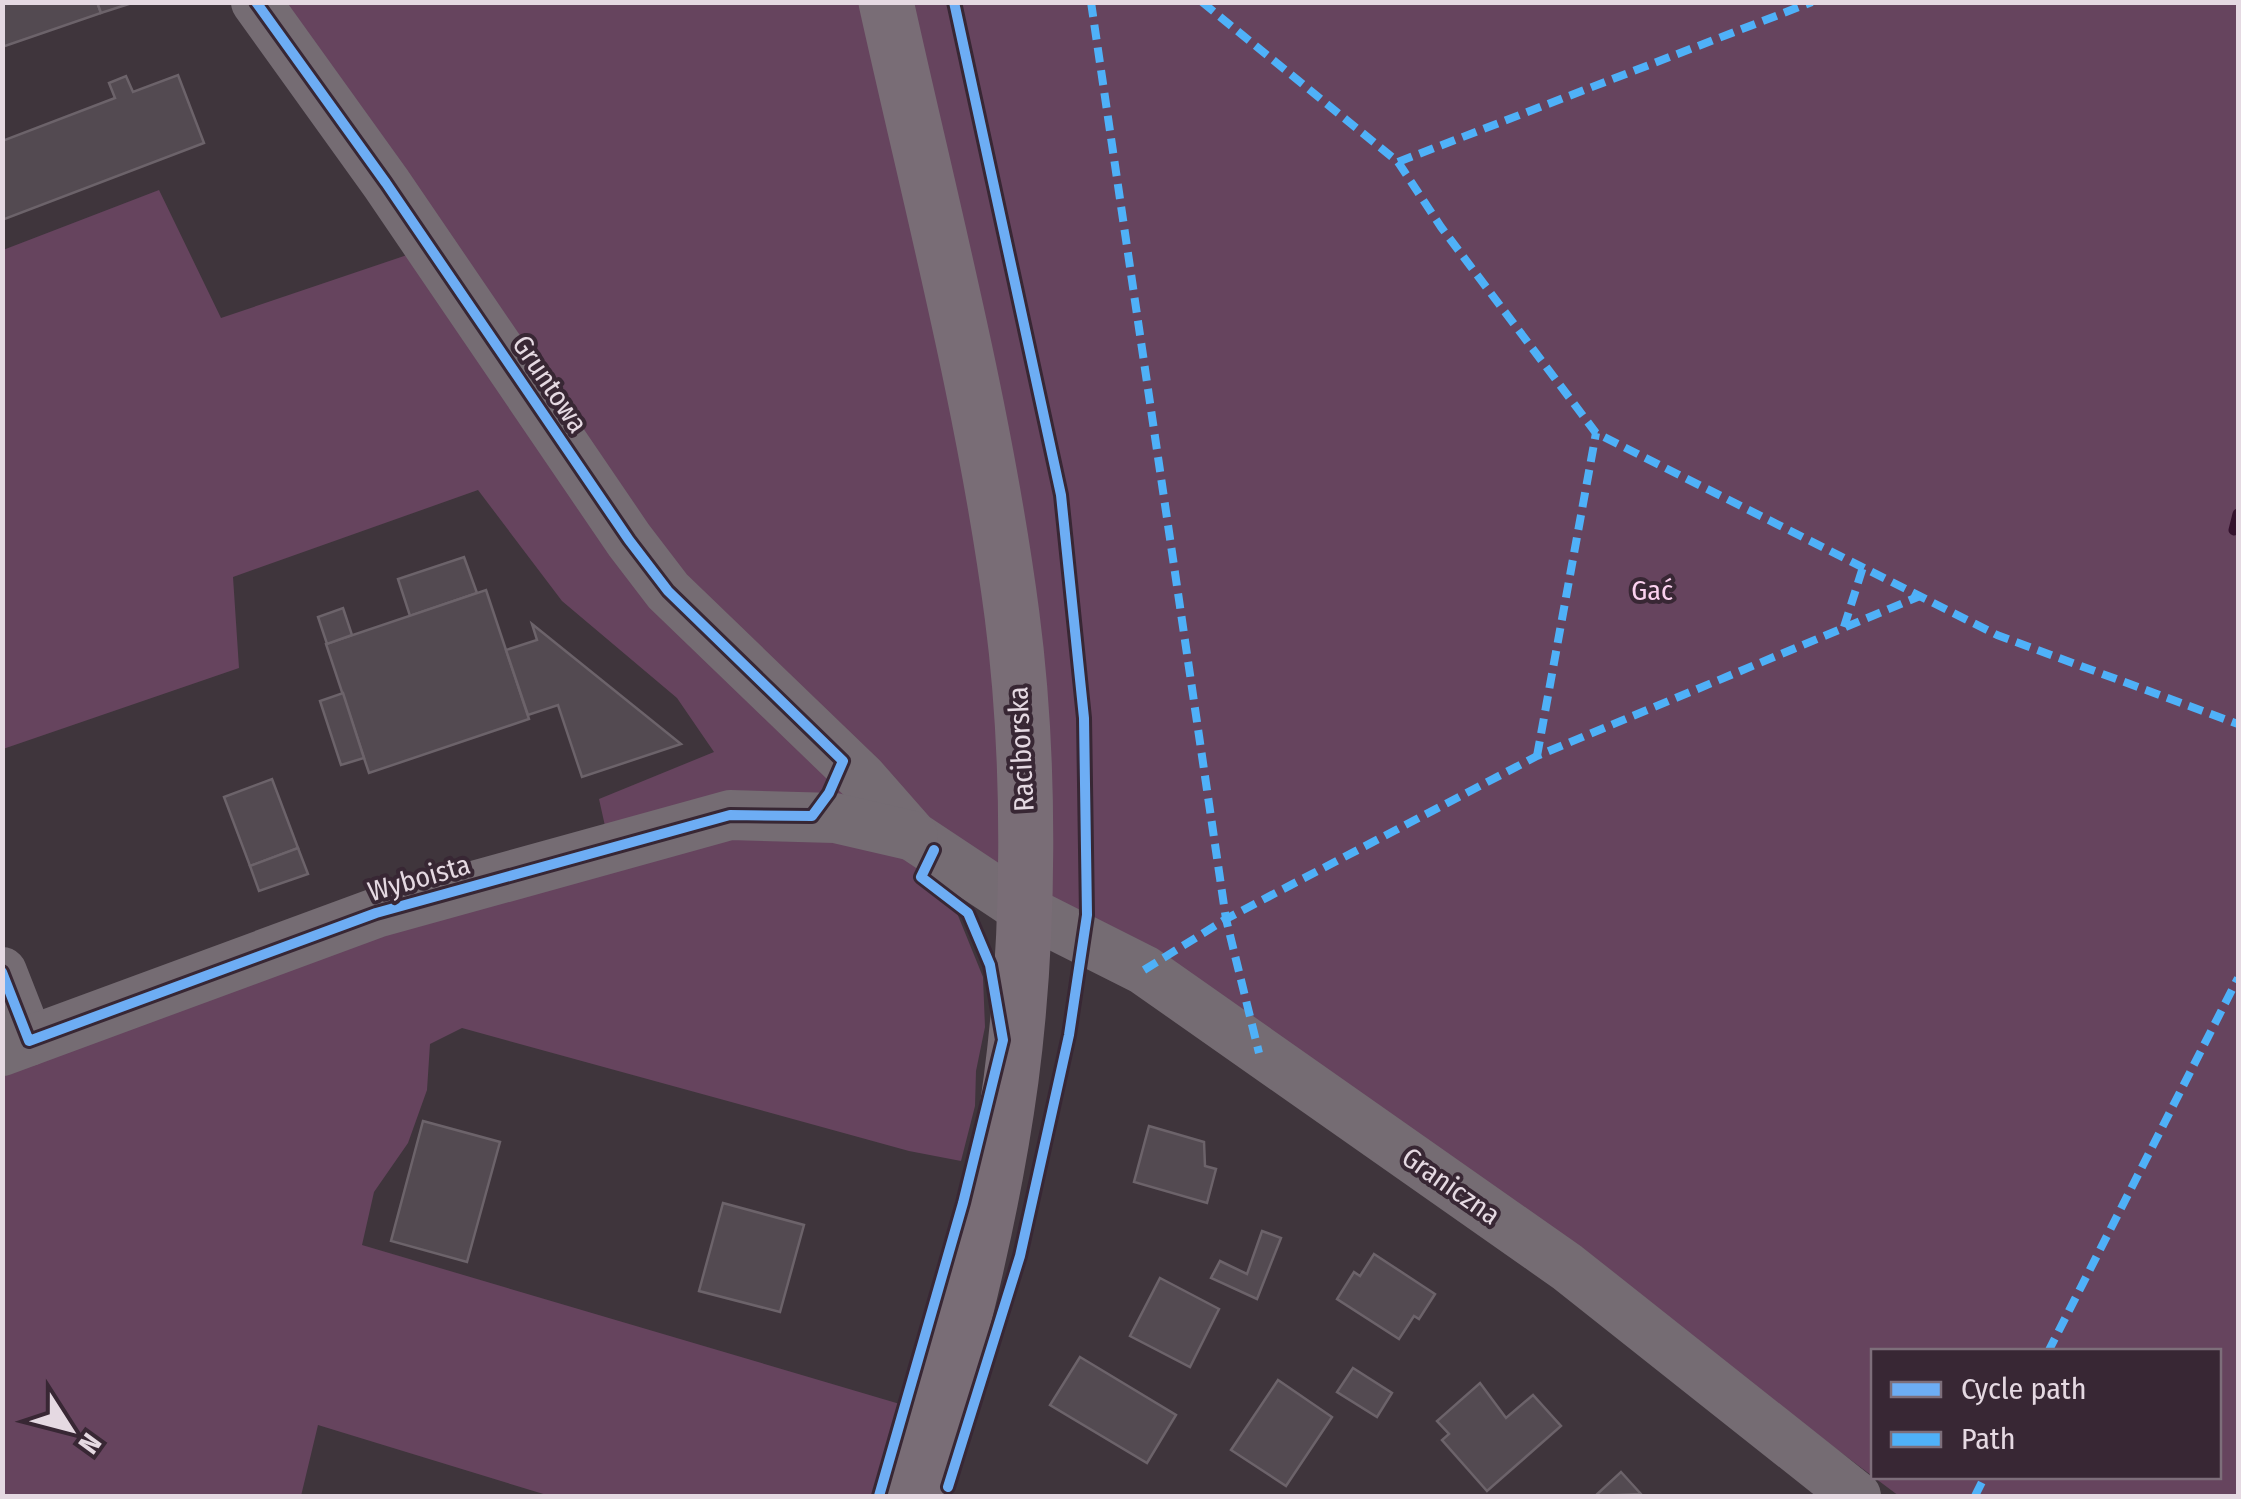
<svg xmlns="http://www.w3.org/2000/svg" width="2241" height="1499" viewBox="0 0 2241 1499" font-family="'Fira Sans Condensed',sans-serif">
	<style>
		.green { fill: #66445e; fill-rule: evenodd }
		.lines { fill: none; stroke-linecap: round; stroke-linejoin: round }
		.stream { stroke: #34122d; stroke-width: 11 }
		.building { fill: #534a51; stroke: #6c636a; stroke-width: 2.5 }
		.minor { stroke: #756c73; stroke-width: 50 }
		.major { stroke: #796d76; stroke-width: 55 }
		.quiet { stroke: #4fb1f8; stroke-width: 8; stroke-dasharray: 15 8; stroke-linecap: butt }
		.cycleway-casing { stroke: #382734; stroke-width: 16 }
		.cycleway { stroke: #6dadf4; stroke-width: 10 }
		.labels { text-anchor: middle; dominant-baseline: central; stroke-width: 8; stroke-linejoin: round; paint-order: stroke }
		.street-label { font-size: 28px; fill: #e5d9e2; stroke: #382734 }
		.park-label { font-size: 28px; fill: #fbd1ef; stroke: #382734 }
	</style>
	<rect width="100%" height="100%" fill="#3f353c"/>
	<path class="green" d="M 251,3 L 2238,3 L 2238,1496 L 1899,1496 L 1550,1235 L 1166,968 L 879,846 L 944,881 L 983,977 L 985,1027 L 976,1071 L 975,1106 L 961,1161 L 909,1151 L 462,1028 L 430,1044 L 427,1090 L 408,1143 L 374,1192 L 362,1245 L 910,1407 L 883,1496 L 550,1496 L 318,1425 L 301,1496 L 3,1496 L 3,1062 L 40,1047 L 613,862 L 599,799 L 714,752 L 677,698 L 562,601 L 478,490 L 233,577 L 239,668 L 3,749 L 3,250 L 159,190 L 221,318 L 410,254 ZM 1874,1352 L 2218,1352 L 2218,1476 L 1874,1476 Z"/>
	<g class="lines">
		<path class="stream" d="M 2234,530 L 2238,514"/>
	</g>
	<g class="building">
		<path d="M 2,2 L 97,2 L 101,13 L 2,47 Z"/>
		<path d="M 97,2 L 135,2 L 101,13 Z"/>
		<path d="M 178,75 L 204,143 L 2,220 L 2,141 L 115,98 L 109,83 L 126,76 L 133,92 Z"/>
		<path d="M 464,557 L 477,593 L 410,616 L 398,579 Z"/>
		<path d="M 486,590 L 529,719 L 369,773 L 326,644 Z"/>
		<path d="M 343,608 L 352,635 L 327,644 L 318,617 Z"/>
		<path d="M 532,624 L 681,744 L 582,777 L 558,705 L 528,715 L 506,650 L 537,640 Z"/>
		<path d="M 343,693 L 364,758 L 341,765 L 320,701 Z"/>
		<path d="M 272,779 L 298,848 L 250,866 L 224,797 Z"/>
		<path d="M 298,848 L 308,874 L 259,891 L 250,866 Z"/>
		<path d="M 423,1121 L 500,1142 L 467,1262 L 391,1241 Z"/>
		<path d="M 1149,1126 L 1204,1142 L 1205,1166 L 1216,1169 L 1207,1203 L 1134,1182 Z"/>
		<path d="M 723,1203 L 804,1225 L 780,1312 L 699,1291 Z"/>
		<path d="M 1262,1231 L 1281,1238 L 1257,1299 L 1211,1278 L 1220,1261 L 1247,1274 Z"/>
		<path d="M 1374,1254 L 1435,1294 L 1419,1319 L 1414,1316 L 1399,1339 L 1337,1299 L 1354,1272 L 1360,1276 Z"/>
		<path d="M 1160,1278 L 1219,1309 L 1190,1367 L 1130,1336 Z"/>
		<path d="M 1080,1357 L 1176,1415 L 1147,1463 L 1050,1405 Z"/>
		<path d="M 1353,1368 L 1392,1393 L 1377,1417 L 1337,1392 Z"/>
		<path d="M 1278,1380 L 1332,1417 L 1286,1486 L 1231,1450 Z"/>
		<path d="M 1480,1383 L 1506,1418 L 1533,1395 L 1561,1426 L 1487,1491 L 1442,1440 L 1449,1434 L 1437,1421 Z"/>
		<path d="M 1621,1472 L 1641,1494 L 1595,1496 Z"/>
	</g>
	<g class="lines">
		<g class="minor">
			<path d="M 256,2 L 386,183 L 629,540 L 668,591 L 862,778 L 913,836 L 1023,909 L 1144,970 L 1567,1267 L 1856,1496"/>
			<path d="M 2,972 L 29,1041"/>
			<path d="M 2,1051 L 376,913 L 730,815 L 835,818 L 913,836"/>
		</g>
		<path class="major" d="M 886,2 C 931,205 985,409 1012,615 C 1031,760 1030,936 1011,1080 C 992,1221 955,1360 915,1496"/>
		<g class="quiet">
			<path d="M 1091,2 L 1226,919 L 1259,1053"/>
			<path d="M 1202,2 L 1398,162 L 1812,2"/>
			<path d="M 1398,162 L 1441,227 L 1596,433 L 1997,635 L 2238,724"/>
			<path d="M 1844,627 L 1863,567"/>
			<path d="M 1537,756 L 1596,433"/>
			<path d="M 1144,970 L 1226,919 L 1537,756 L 1920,596"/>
			<path d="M 2048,1352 L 2238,978"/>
			<path d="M 1975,1496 L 1985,1476"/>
		</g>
		<g class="cycleway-casing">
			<g id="cycleway">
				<path d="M 2,972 L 29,1041 L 376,913 L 730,815 L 812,816 L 829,793 L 843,761 L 668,591 L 629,540 L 386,183 L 256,2"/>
				<path d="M 948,1487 L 1020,1256 L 1069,1035 L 1087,915 L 1084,718 L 1061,495 L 954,2"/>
				<path d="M 879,1496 L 963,1203 L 1003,1040 L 990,965 L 968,913 L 921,877 L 934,850"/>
			</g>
		</g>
		<use href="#cycleway" class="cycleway"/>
	</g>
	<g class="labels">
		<g class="street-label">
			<text transform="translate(550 384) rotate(56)">Gruntowa</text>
			<text transform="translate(1021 749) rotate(-93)">Raciborska</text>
			<text transform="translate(419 878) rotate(-16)">Wyboista</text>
			<text transform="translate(1451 1186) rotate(35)">Graniczna</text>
		</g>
		<g class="park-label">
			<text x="1652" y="590">Gać</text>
		</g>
	</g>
	<rect width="2241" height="1499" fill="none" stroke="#e5d9e2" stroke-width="10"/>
	<rect x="1871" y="1349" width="350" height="130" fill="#382734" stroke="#7d6e7a" stroke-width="2.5"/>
	<rect x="1891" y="1382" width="50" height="15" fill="#6dadf4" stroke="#7d6e7a" stroke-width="2.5"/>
	<text x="1961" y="1399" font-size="30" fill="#e5d9e2">Cycle path</text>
	<rect x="1891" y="1432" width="50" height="15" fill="#4fb1f8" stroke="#7d6e7a" stroke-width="2.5"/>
	<text x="1961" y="1449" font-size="30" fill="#e5d9e2">Path</text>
	<g transform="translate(70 1429) rotate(126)" stroke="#382734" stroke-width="8" paint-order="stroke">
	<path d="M0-8L18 38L0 25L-18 38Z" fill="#e5d9e2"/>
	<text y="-15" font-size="28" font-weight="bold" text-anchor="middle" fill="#e5d9e2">N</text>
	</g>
</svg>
